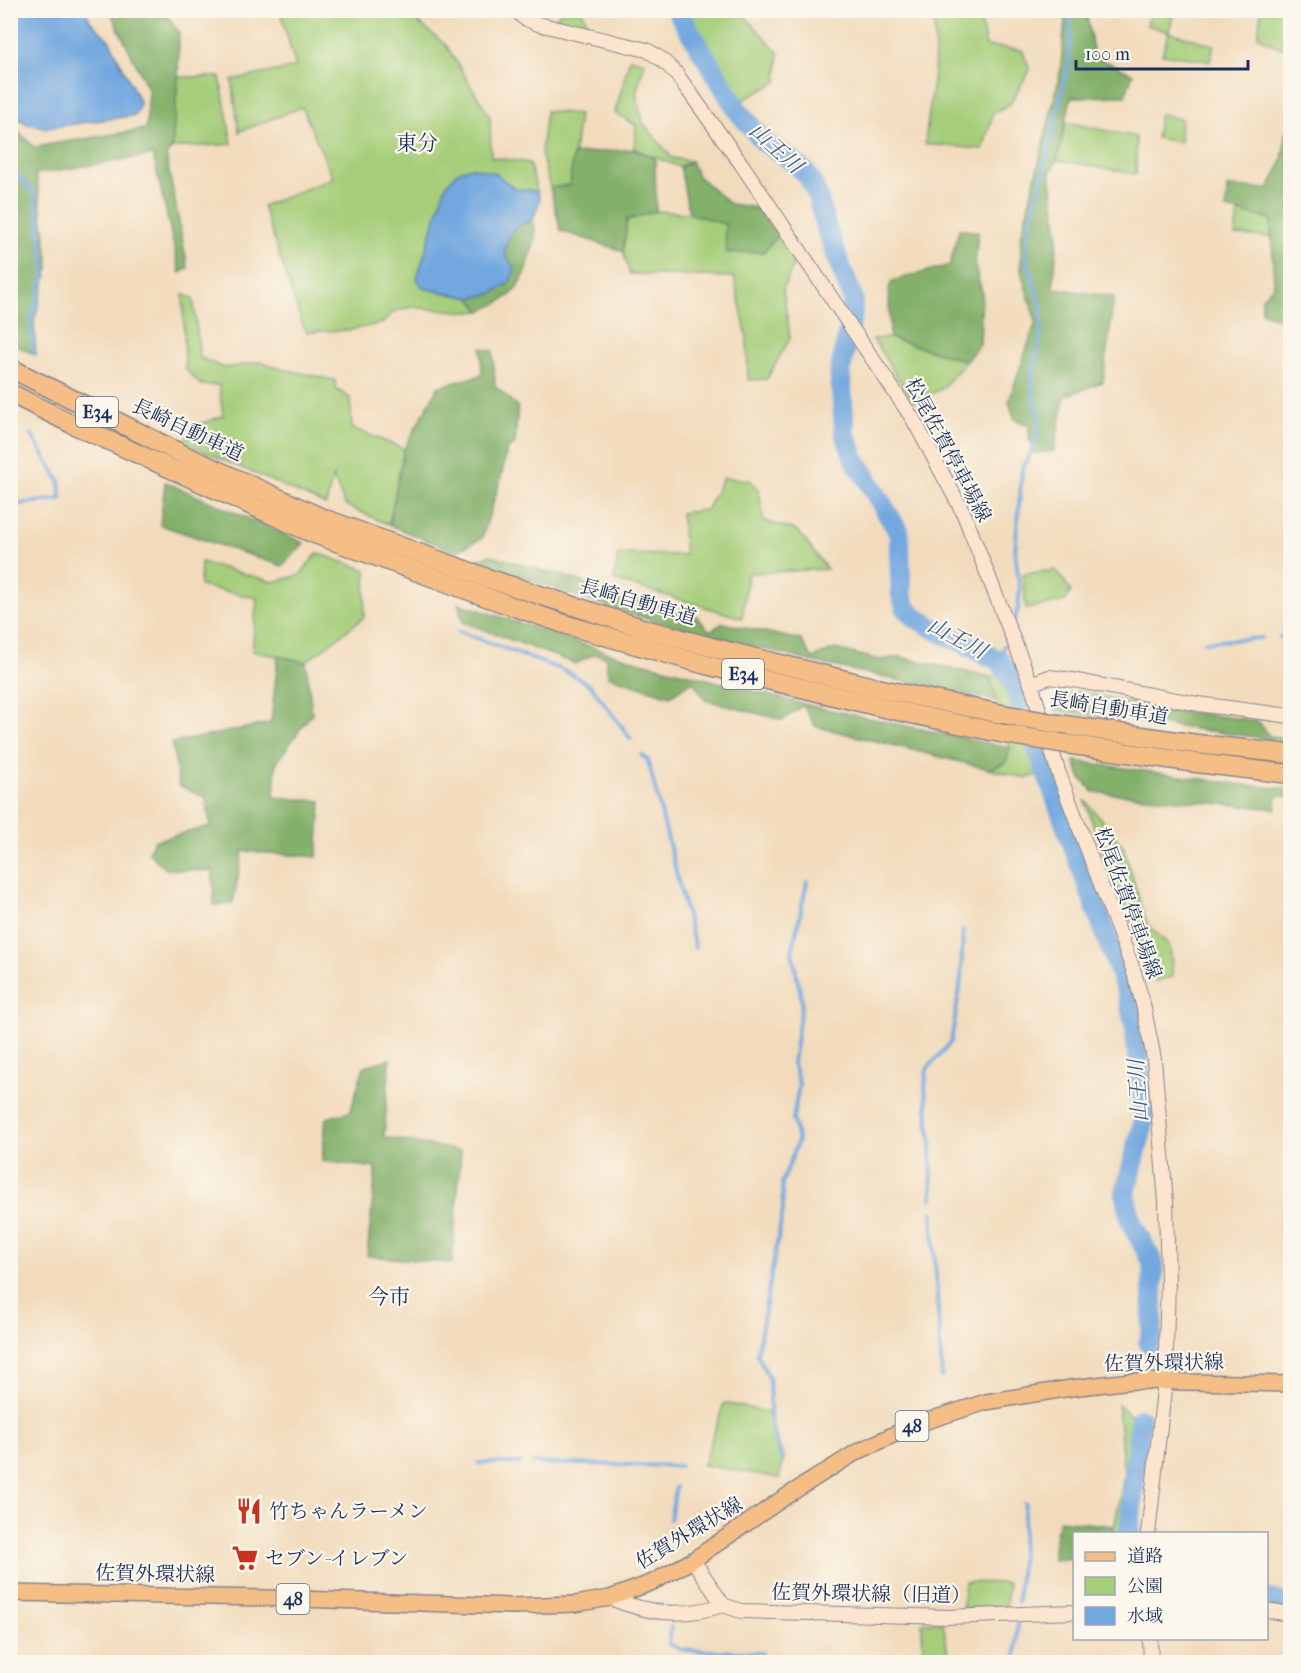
<svg xmlns="http://www.w3.org/2000/svg" width="1301" height="1673" viewBox="0 0 1301 1673" font-family="'IM FELL French Canon','Noto Serif JP',serif">
	<style>
		.green { fill: #a6ce7a; stroke: #607e6c; stroke-width: 1.5 }
		.forest { fill: #84b16a; stroke: #507064; stroke-width: 1.5 }
		.water { fill: #72a7df; stroke: #466b9e; stroke-width: 1.5 }
		.lines { fill: none; stroke-linecap: round; stroke-linejoin: round }
		.stream { stroke: #72a7df; stroke-width: 4 }
		.river { stroke: #72a7df; stroke-width: 21 }
		.secondary-casing { stroke: #86858d; stroke-width: 16 }
		.primary-casing { stroke: #86858d; stroke-width: 18 }
		.highway-casing { stroke: #86858d; stroke-width: 21 }
		.secondary { stroke: #fbe5cf; stroke-width: 14 }
		.primary { stroke: #f6be87; stroke-width: 15 }
		.highway { stroke: #f6be87; stroke-width: 18 }
		.highway-bridge-casing { stroke: #86858d; stroke-width: 21; stroke-linecap: butt }
		.highway-bridge { stroke: #f6be87; stroke-width: 18 }
		.labels { text-anchor: middle; dominant-baseline: central; stroke-width: 4.5; stroke-linejoin: round; paint-order: stroke }
		.shield { fill: #fbf7ec; stroke: #5e6b89; stroke-width: 1.5 }
		.shield-label { font-size: 18px; font-weight: bold; fill: #1b2f5e }
		.street-label { font-size: 20px; fill: #1b2f5e; stroke: #fbf7ec }
		.poi-label { font-size: 20px; fill: #1b2f5e; stroke: #fbf7ec; text-anchor: start }
		.neighbourhood-label { font-size: 21px; fill: #1b2f5e; stroke: #fbf7ec }
		.water-label { font-size: 21px; font-style: italic; fill: #39598b; stroke: #fbf7ec }
	</style>
	<rect width="100%" height="100%" fill="#fbf7ec"/>
	<filter id="ink" filterUnits="userSpaceOnUse"><feTurbulence type="fractalNoise" baseFrequency=".0167" numOctaves="2"/><feDisplacementMap in="SourceGraphic" scale="12" xChannelSelector="R" yChannelSelector="G"/><feConvolveMatrix kernelMatrix="1 2 1 2 8 2 1 2 1" color-interpolation-filters="sRGB"/></filter>
	<filter id="wash" filterUnits="userSpaceOnUse"><feTurbulence type="fractalNoise" baseFrequency=".008" numOctaves="4" result="noise"/><feDisplacementMap in="SourceGraphic" scale="24" xChannelSelector="R" yChannelSelector="G"/><feGaussianBlur stdDeviation="1.35" result="paint"/><feColorMatrix in="noise" values="0 0 0 0 0 0 0 0 0 0 0 0 0 0 0 0 0 1.4 0 .05"/><feComposite in="paint" operator="in"/></filter>
	<g filter="url(#wash)">
		<rect width="100%" height="100%" fill="#f2dbbc"/>
		<g class="green">
			<path d="M 280,11 L 384,11 L 415,20 L 446,45 L 490,117 L 491,157 L 529,163 L 537,191 L 515,189 L 495,173 L 423,288 L 471,298 L 481,311 L 467,312 L 411,307 L 393,312 L 383,323 L 350,330 L 307,332 L 302,323 L 263,206 L 333,178 L 302,107 L 239,132 L 232,80 L 296,67 Z"/>
			<path d="M 562,11 L 582,11 L 589,26 L 554,19 Z"/>
			<path d="M 686,11 L 740,11 L 779,53 L 777,82 L 739,102 Z"/>
			<path d="M 932,11 L 978,11 L 986,46 L 1022,50 L 1030,70 L 1010,104 L 993,113 L 983,149 L 925,144 C 930,101 940,54 932,11 Z"/>
			<path d="M 1150,11 L 1174,11 L 1169,32 L 1214,45 L 1210,61 L 1162,54 L 1169,32 L 1147,25 Z"/>
			<path d="M 1261,11 L 1288,11 L 1282,49 L 1258,36 Z"/>
			<path d="M 630,58 L 645,62 L 636,93 L 643,123 L 672,158 L 691,161 L 680,167 L 634,149 L 636,125 L 615,113 Z"/>
			<path d="M 178,77 L 220,77 L 232,144 L 172,148 Z"/>
			<path d="M 546,111 L 579,114 L 570,185 L 550,188 L 541,153 Z"/>
			<path d="M 1160,114 L 1181,119 L 1180,142 L 1156,138 Z"/>
			<path d="M 1066,122 L 1136,137 L 1136,174 L 1057,160 Z"/>
			<path d="M 656,211 L 689,213 L 725,224 L 726,252 L 763,252 L 778,236 L 795,261 L 783,289 L 790,338 L 767,379 L 748,380 L 747,337 L 734,277 L 630,274 L 623,251 L 627,220 Z"/>
			<path d="M 1238,212 L 1271,219 L 1271,237 L 1235,235 Z"/>
			<path d="M 183,295 L 193,298 L 200,358 L 225,368 L 260,362 L 282,369 L 335,380 L 336,389 L 350,398 L 352,428 L 404,449 L 389,525 L 345,505 L 333,477 L 326,505 L 183,442 L 197,425 L 223,416 L 219,385 L 201,385 L 185,369 Z"/>
			<path d="M 890,338 L 966,361 L 942,389 L 913,402 L 873,339 Z"/>
			<path d="M 723,478 L 750,480 L 759,491 L 764,521 L 798,531 L 827,569 L 748,573 L 742,618 L 614,580 L 618,554 L 685,555 L 681,513 L 706,510 Z"/>
			<path d="M 317,553 L 366,570 L 364,617 L 306,662 L 252,651 L 257,598 L 200,586 L 201,562 L 274,582 L 300,575 Z"/>
			<path d="M 1056,570 L 1071,591 L 1065,601 L 1026,609 L 1023,574 Z"/>
			<path d="M 1005,675 L 1040,775 L 1026,778 L 989,769 L 1006,763 L 1010,748 L 990,677 Z"/>
			<path d="M 1085,800 L 1123,846 L 1147,924 L 1170,946 L 1173,977 L 1154,981 L 1099,842 Z"/>
			<path d="M 724,1403 L 767,1412 L 784,1459 L 779,1478 L 703,1465 Z"/>
			<path d="M 1118,1404 L 1132,1417 L 1132,1467 L 1124,1533 L 1113,1534 L 1124,1476 Z"/>
			<path d="M 965,1582 L 1008,1583 L 1006,1606 L 962,1609 Z"/>
			<path d="M 943,1622 L 949,1660 L 923,1659 L 922,1623 Z"/>
		</g>
		<g class="forest">
			<path d="M 110,11 L 164,11 L 179,33 L 178,77 L 172,148 L 166,156 L 188,268 L 180,273 L 153,155 L 35,174 L 37,180 L 49,266 L 34,321 L 36,355 L 11,343 L 11,124 L 34,147 L 146,129 L 149,91 Z"/>
			<path d="M 1066,11 L 1086,11 L 1094,56 L 1133,74 L 1125,96 L 1071,97 L 1057,160 L 1050,172 L 1058,235 L 1053,288 L 1114,297 L 1103,382 L 1065,396 L 1054,451 L 1036,453 L 1029,439 L 1029,425 L 1014,419 L 1009,400 L 1036,322 L 1021,271 L 1021,237 L 1060,74 Z"/>
			<path d="M 1287,130 L 1290,130 L 1290,315 L 1287,322 L 1262,312 L 1262,298 L 1274,285 L 1271,219 L 1226,209 L 1227,187 L 1269,189 L 1282,161 Z"/>
			<path d="M 634,149 L 655,158 L 656,211 L 627,220 L 623,251 L 561,231 L 550,188 L 570,185 L 573,154 Z"/>
			<path d="M 691,161 L 697,175 L 730,204 L 757,208 L 778,236 L 763,252 L 726,253 L 725,224 L 689,213 L 680,167 Z"/>
			<path d="M 533,220 C 537,236 535,241 530,257 C 520,292 514,296 481,311 L 471,298 L 491,294 L 508,235 L 519,224 Z"/>
			<path d="M 959,229 L 978,232 L 975,267 L 982,292 L 980,344 L 966,361 L 890,338 L 889,289 L 892,281 L 950,265 Z"/>
			<path d="M 481,348 L 493,351 L 495,386 L 518,407 L 515,444 L 507,449 L 500,481 L 482,538 L 456,552 L 389,525 L 404,449 L 438,387 L 482,375 Z"/>
			<path d="M 165,482 L 304,543 L 282,566 L 160,525 Z"/>
			<path d="M 490,555 L 590,584 L 607,602 L 630,595 L 694,614 L 710,631 L 723,623 L 801,640 L 812,658 L 835,649 L 880,660 L 900,657 L 990,677 L 997,701 L 814,662 L 633,615 L 473,561 Z"/>
			<path d="M 458,603 L 622,657 L 807,705 L 1010,748 L 1006,763 L 989,769 L 815,726 L 803,705 L 783,720 L 705,700 L 693,681 L 670,696 L 608,676 L 606,657 L 594,654 L 576,664 L 463,622 Z"/>
			<path d="M 278,656 L 306,662 L 312,713 L 276,763 L 274,797 L 321,801 L 317,857 L 243,851 L 233,903 L 214,905 L 213,871 L 166,869 L 148,852 L 154,841 L 211,826 L 205,797 L 179,786 L 172,743 L 271,723 Z"/>
			<path d="M 1077,691 L 1172,710 L 1258,721 L 1269,736 L 1287,738 L 1290,733 L 1290,742 L 1055,710 L 1056,698 Z"/>
			<path d="M 1074,761 L 1244,785 L 1290,789 L 1290,810 L 1290,797 L 1277,795 L 1276,809 L 1094,792 L 1081,779 Z"/>
			<path d="M 390,1059 L 384,1137 L 461,1151 L 452,1263 L 367,1256 L 376,1168 L 322,1161 L 326,1118 L 350,1112 L 364,1066 Z"/>
			<path d="M 1059,1520 L 1113,1526 L 1113,1533 L 1074,1534 L 1074,1558 L 1053,1560 L 1053,1549 Z"/>
		</g>
		<g class="water">
			<path d="M 10,11 L 86,11 L 90,21 L 110,41 L 140,103 L 136,115 L 47,128 L 28,124 L 11,115 Z"/>
			<path d="M 471,167 L 495,173 L 515,189 L 537,191 L 540,199 L 533,220 C 512,226 509,232 504,253 L 515,269 L 509,283 L 491,294 L 471,298 L 423,288 L 417,279 L 445,187 L 457,172 Z"/>
		</g>
		<g class="lines">
			<g class="stream">
				<path d="M 10,152 L 13,171 L 35,194 L 45,270 L 31,321 L 34,354"/>
				<path d="M 17,504 L 61,499 L 60,482 L 31,434"/>
				<path d="M 1014,621 L 1018,609 L 1020,589 L 1015,551 L 1022,470 L 1036,442 L 1039,414 L 1032,388 L 1035,358 L 1041,338 L 1041,307 L 1026,258 L 1028,229 L 1042,178 L 1069,63 L 1071,10"/>
				<path d="M 458,631 L 568,672 L 591,686 L 631,739"/>
				<path d="M 1280,637 L 1290,636"/>
				<path d="M 1204,642 L 1262,638"/>
				<path d="M 1000,661 L 1004,646"/>
				<path d="M 641,755 L 648,760 L 695,948"/>
				<path d="M 932,1199 L 931,1144 L 925,1087 L 927,1069 L 951,1042 L 961,980 L 963,930"/>
				<path d="M 932,1212 L 942,1377"/>
				<path d="M 782,1460 L 771,1427 L 769,1378 L 757,1354 L 783,1210 L 782,1183 L 798,1141 L 793,1119 L 799,1084 L 793,1063 L 802,1001 L 792,952 L 807,882"/>
				<path d="M 478,1463 L 520,1463"/>
				<path d="M 533,1463 L 680,1466"/>
				<path d="M 670,1519 L 676,1487"/>
				<path d="M 1018,1602 L 1025,1503"/>
				<path d="M 671,1627 L 669,1644 L 682,1650 L 762,1653"/>
				<path d="M 774,1656 L 774,1662"/>
				<path d="M 1016,1662 L 1017,1622"/>
			</g>
			<g class="river">
				<path d="M 677,10 L 738,111 L 764,142 L 787,157 L 806,173 L 816,191 L 827,230 L 853,299 L 852,315 L 840,372 L 845,434 L 854,457 L 899,533 L 901,594 L 906,608 L 914,617 L 940,632 L 1000,661 L 1013,681 L 1128,995 L 1135,1026 L 1144,1121 L 1125,1194 L 1131,1222 L 1153,1263 L 1152,1333 L 1149,1343"/>
				<path d="M 1129,1534 L 1140,1419"/>
				<path d="M 1266,1599 L 1290,1603"/>
			</g>
		</g>
	</g>
	<g filter="url(#ink)">
		<g class="lines">
			<g class="secondary-casing">
				<g id="secondary">
					<path d="M 516,10 L 524,18 L 538,24 L 647,50 L 661,59 L 675,72 L 742,165 L 913,419 L 963,512 L 1031,684 L 1059,774 L 1133,969 L 1143,1004 L 1154,1059 L 1166,1202 L 1168,1282 L 1165,1381 L 1148,1534"/>
					<path d="M 1031,684 L 1049,677 L 1073,680 L 1198,704 L 1290,716"/>
					<path d="M 693,1560 L 723,1605 L 741,1611 L 948,1617 L 1074,1612"/>
					<path d="M 610,1598 C 649,1614 683,1618 723,1605"/>
					<path d="M 1266,1610 L 1290,1614"/>
					<path d="M 1150,1638 L 1151,1662"/>
				</g>
			</g>
			<g class="primary-casing">
				<path id="primary" d="M 10,1593 L 268,1598 L 512,1606 L 575,1604 L 610,1598 L 653,1582 L 693,1560 L 785,1497 L 855,1453 L 914,1425 L 986,1402 L 1071,1388 L 1131,1381 L 1290,1384"/>
			</g>
			<g class="highway-casing">
				<g id="highway">
					<path d="M 10,368 L 184,455 L 320,517 L 490,579 L 645,629 L 711,647 L 886,690 L 997,713"/>
					<path d="M 10,393 L 70,423 L 312,533 L 486,597 L 570,626 L 706,665 L 884,708 L 1005,734"/>
					<path d="M 1058,724 L 1197,744 L 1290,754"/>
					<path d="M 1066,744 L 1196,763 L 1290,774"/>
				</g>
			</g>
			<use href="#secondary" class="secondary"/>
			<use href="#primary" class="primary"/>
			<use href="#highway" class="highway"/>
			<g class="highway-bridge-casing">
				<g id="highway-bridge">
					<path d="M 997,713 L 1058,724"/>
					<path d="M 1005,734 L 1066,744"/>
				</g>
			</g>
			<use href="#highway-bridge" class="highway-bridge"/>
		</g>
	</g>
	<defs>
		<g id="restaurant-bare" transform="scale(2.07)"><path d="M-5-6h1v4h1v-4h1v4h1v-4h1v5L-1.5 .5V6h-2V.5L-5-1ZM5-6V6H3V1.5H1.5Q1.5-4 5-6Z" fill="#c8321e" stroke="#fbf7ec" stroke-width="2.5" paint-order="stroke"/></g>
		<g id="supermarket-bare" transform="scale(2.07)"><path d="M-6-5.5h2.5l.6 2H6L4.5 2H-2.5L-4.4-4H-6ZM-1.5 3.2a1.3 1.3 0 1 0 .1 0ZM3 3.2a1.3 1.3 0 1 0 .1 0Z" fill="#c8321e" stroke="#fbf7ec" stroke-width="2.5" paint-order="stroke"/></g>
	</defs>
	<g fill-rule="evenodd">
		<use href="#restaurant-bare" x="249" y="1511"/>
		<use href="#supermarket-bare" x="245" y="1558"/>
	</g>
	<g class="labels">
		<g class="shield">
			<rect x="76" y="397" width="42" height="30" rx="4.5"/>
			<rect x="722" y="659" width="42" height="30" rx="4.5"/>
			<rect x="895.5" y="1411" width="33" height="30" rx="4.5"/>
			<rect x="276.5" y="1584" width="33" height="30" rx="4.5"/>
		</g>
		<g class="shield-label">
			<text x="97" y="412">E34</text>
			<text x="743" y="674">E34</text>
			<text x="912" y="1426">48</text>
			<text x="293" y="1599">48</text>
		</g>
		<g class="street-label">
			<text transform="translate(188 430) rotate(25)">長崎自動車道</text>
			<text transform="translate(948 450) rotate(62)">松尾佐賀停車場線</text>
			<text transform="translate(638 602) rotate(16)">長崎自動車道</text>
			<text transform="translate(1109 708) rotate(9)">長崎自動車道</text>
			<text transform="translate(1128 903) rotate(70)">松尾佐賀停車場線</text>
			<text transform="translate(1164 1363) rotate(-1)">佐賀外環状線</text>
			<text transform="translate(689 1533) rotate(-31)">佐賀外環状線</text>
			<text transform="translate(155 1574) rotate(1)">佐賀外環状線</text>
			<text transform="translate(871 1594) rotate(1)">佐賀外環状線（旧道）</text>
		</g>
		<g class="poi-label">
			<text x="269" y="1511">竹ちゃんラーメン</text>
			<text x="265" y="1558">セブン-イレブン</text>
		</g>
		<g class="neighbourhood-label">
			<text x="417" y="143">東分</text>
			<text x="389" y="1297">今市</text>
		</g>
		<g class="water-label">
			<text transform="translate(776 148) rotate(42)">山王川</text>
			<text transform="translate(957 638) rotate(28)">山王川</text>
			<text transform="translate(1138 1091) rotate(-94)">山王川</text>
		</g>
	</g>
	<rect width="1301" height="1673" fill="none" stroke="#fbf7ec" stroke-width="36"/>
	<rect x="1073" y="1532" width="195" height="108" fill="#fbf7ec" stroke="#a1a7b3" stroke-width="1.5"/>
	<rect x="1085" y="1552" width="30" height="9" fill="#f6be87" stroke="#a1a7b3" stroke-width="1.5"/>
	<text x="1127" y="1562" font-size="18" fill="#1b2f5e">道路</text>
	<rect x="1085" y="1577" width="30" height="18" fill="#a6ce7a" stroke="#a1a7b3" stroke-width="1.5"/>
	<text x="1127" y="1592" font-size="18" fill="#1b2f5e">公園</text>
	<rect x="1085" y="1607" width="30" height="18" fill="#72a7df" stroke="#a1a7b3" stroke-width="1.5"/>
	<text x="1127" y="1622" font-size="18" fill="#1b2f5e">水域</text>
	<path d="M1076 60v9h172v-9" fill="none" stroke="#1b2f5e" stroke-width="3"/>
	<text x="1085" y="60" font-size="18" fill="#1b2f5e" stroke="#fbf7ec" stroke-width="4.5" paint-order="stroke">100 m</text>
</svg>
